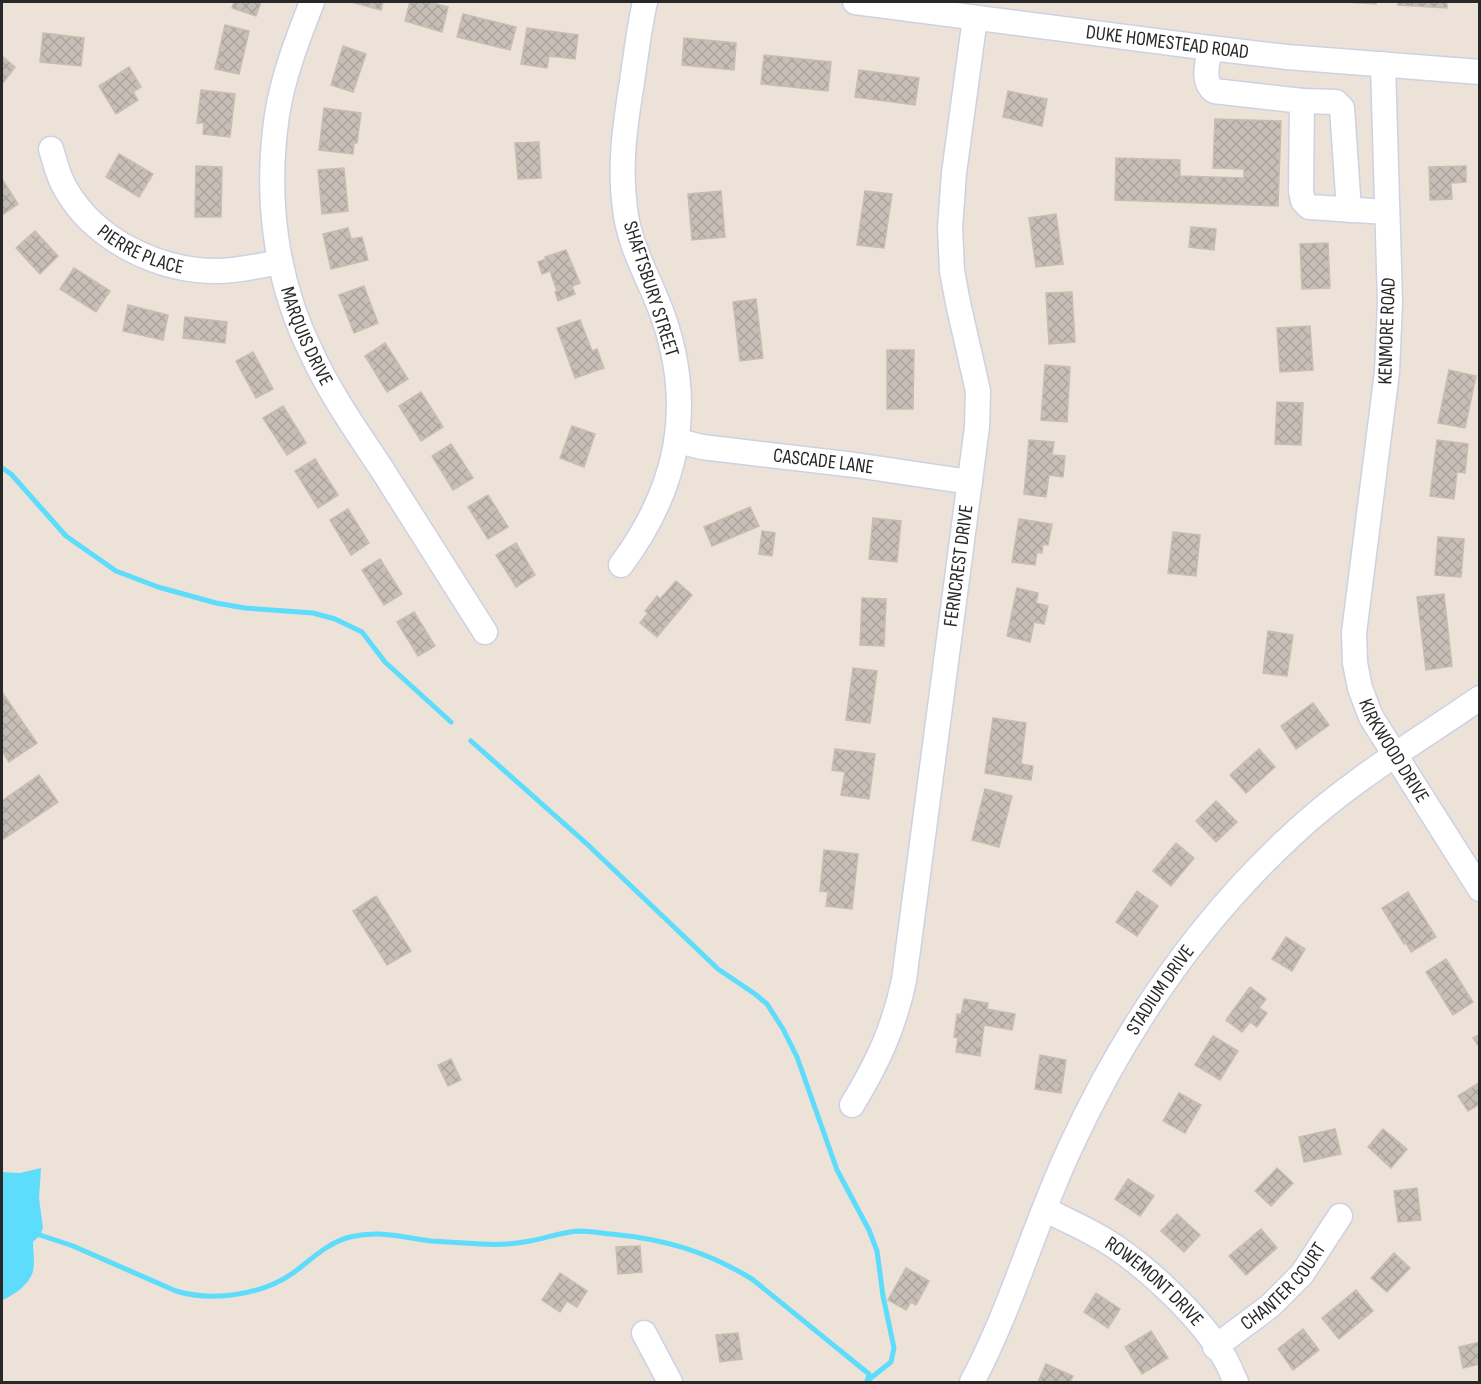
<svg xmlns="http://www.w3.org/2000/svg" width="1481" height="1384" viewBox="0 0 1481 1384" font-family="'Sofia Sans Condensed',sans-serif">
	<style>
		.water { fill: #5ddcfb }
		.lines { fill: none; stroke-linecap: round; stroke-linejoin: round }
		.stream { stroke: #5ddcfb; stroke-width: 5 }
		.building { fill: url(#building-cross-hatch); stroke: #c7beb1; stroke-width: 1.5 }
		.minor-casing { stroke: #ccd2e3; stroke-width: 27 }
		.minor { stroke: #fff; stroke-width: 24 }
		.labels { text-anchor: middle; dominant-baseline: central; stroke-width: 4.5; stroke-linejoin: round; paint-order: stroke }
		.street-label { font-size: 20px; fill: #282828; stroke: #fff }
	</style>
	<defs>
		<pattern id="building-cross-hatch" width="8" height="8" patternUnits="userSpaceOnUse" patternTransform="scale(1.5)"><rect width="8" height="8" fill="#c7bfb7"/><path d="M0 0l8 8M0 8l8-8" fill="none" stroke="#aba49d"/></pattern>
	</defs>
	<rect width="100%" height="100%" fill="#ece2d7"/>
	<path class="water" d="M 41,1168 L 39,1198 L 43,1228 L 40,1235 L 33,1242 C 33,1250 35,1262 33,1271 C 30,1284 13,1296 2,1300 L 2,1172 L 20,1173 Z"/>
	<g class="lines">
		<g class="stream">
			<path d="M 2,468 L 11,474 L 66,536 L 116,571 L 158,587 L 216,603 L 245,608 L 313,613 L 335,619 L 362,632 L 385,662 L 451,722"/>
			<path d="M 471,741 L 587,844 L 718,969 L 755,994 L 767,1004 L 783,1029 L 797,1057 L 837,1170 L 869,1230 L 877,1251 L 883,1296 L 894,1348 L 891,1362 L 867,1381"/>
			<path d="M 34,1235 L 40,1235 L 73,1246 L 176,1291 C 212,1302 262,1295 293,1273 C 312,1259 327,1243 350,1237 C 380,1230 402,1237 431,1241 C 447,1242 464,1243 481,1244 C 497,1245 515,1244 530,1241 C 546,1238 563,1232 579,1231 C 589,1231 601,1233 611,1234 C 664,1239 706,1251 752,1279 L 869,1374 L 867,1382"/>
		</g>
	</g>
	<g class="building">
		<path d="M 234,2 L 261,2 L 256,16 L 232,8 Z"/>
		<path d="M 351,2 L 383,2 L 381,10 Z"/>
		<path d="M 410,2 L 429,2 L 448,7 L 442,32 L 405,21 Z"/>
		<path d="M 1345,2 L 1376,2 L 1376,4 Z"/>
		<path d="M 1398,2 L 1447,2 L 1447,8 L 1398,5 Z"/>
		<path d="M 463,14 L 516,27 L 510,50 L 457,37 Z"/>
		<path d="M 225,25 L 249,31 L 239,74 L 215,69 Z"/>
		<path d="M 527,28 L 578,35 L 575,59 L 549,56 L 547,68 L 521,64 Z"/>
		<path d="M 43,33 L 84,38 L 81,66 L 40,62 Z"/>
		<path d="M 684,38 L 736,43 L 734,70 L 682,65 Z"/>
		<path d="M 343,46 L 366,54 L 353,92 L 331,85 Z"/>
		<path d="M 764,55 L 831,62 L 828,91 L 761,84 Z"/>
		<path d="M 2,56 L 15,67 L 2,84 Z"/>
		<path d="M 129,67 L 141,87 L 133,92 L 138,100 L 116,114 L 99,86 Z"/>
		<path d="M 859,70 L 919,78 L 915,105 L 855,97 Z"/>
		<path d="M 201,90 L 235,94 L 230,137 L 203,134 L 204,123 L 197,123 Z"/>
		<path d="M 1008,91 L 1047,99 L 1042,126 L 1003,117 Z"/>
		<path d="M 324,108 L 361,113 L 357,143 L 354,143 L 353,154 L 319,150 Z"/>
		<path d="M 1215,119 L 1281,121 L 1278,206 L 1115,200 L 1116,158 L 1180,160 L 1180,176 L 1244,178 L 1244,169 L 1213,168 Z"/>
		<path d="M 539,142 L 541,178 L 518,179 L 515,143 Z"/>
		<path d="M 119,154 L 153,174 L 139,197 L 106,177 Z"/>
		<path d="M 196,166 L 222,167 L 221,217 L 195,217 Z"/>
		<path d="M 1466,166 L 1466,182 L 1451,183 L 1452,199 L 1430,200 L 1429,167 Z"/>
		<path d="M 344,168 L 348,211 L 322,214 L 318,170 Z"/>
		<path d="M 2,179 L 18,204 L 2,215 Z"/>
		<path d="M 721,191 L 725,237 L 692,240 L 688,194 Z"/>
		<path d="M 865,191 L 892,194 L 884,248 L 857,245 Z"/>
		<path d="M 1056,214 L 1063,264 L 1036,267 L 1029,218 Z"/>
		<path d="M 1191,227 L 1216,229 L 1214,250 L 1189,247 Z"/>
		<path d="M 348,228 L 351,239 L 362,237 L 368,260 L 331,269 L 323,234 Z"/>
		<path d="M 35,231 L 58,256 L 40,274 L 16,248 Z"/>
		<path d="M 1328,243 L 1330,288 L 1302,289 L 1300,244 Z"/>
		<path d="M 566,250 L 580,283 L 572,286 L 575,294 L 558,301 L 555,292 L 557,291 L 550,271 L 542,274 L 538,262 L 546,259 L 545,257 Z"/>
		<path d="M 74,268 L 110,291 L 96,312 L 60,289 Z"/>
		<path d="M 364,286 L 378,323 L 354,333 L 339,295 Z"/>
		<path d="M 1072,292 L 1075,342 L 1049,344 L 1046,293 Z"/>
		<path d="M 756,299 L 763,358 L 740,361 L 733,302 Z"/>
		<path d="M 128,305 L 168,315 L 163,340 L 123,331 Z"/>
		<path d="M 185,317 L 227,322 L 225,343 L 183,338 Z"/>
		<path d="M 580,320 L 592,351 L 597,349 L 604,368 L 575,378 L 557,328 Z"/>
		<path d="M 1310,326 L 1313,370 L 1280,372 L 1277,328 Z"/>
		<path d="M 385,343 L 408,379 L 387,392 L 365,356 Z"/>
		<path d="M 887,350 L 914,350 L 913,409 L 887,409 Z"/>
		<path d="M 253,352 L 273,389 L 256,398 L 236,361 Z"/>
		<path d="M 1045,365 L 1070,367 L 1067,422 L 1041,420 Z"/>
		<path d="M 1449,370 L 1476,376 L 1465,428 L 1438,423 Z"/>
		<path d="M 421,392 L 443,427 L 421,441 L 399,406 Z"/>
		<path d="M 1277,402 L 1303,403 L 1301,445 L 1275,444 Z"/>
		<path d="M 283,406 L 306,443 L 287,455 L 263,418 Z"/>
		<path d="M 572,426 L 595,434 L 584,467 L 560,458 Z"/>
		<path d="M 1029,440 L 1054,442 L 1052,455 L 1065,456 L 1063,477 L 1049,475 L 1046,497 L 1024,494 Z"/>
		<path d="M 1437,440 L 1468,444 L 1465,473 L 1457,472 L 1454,499 L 1430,496 Z"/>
		<path d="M 451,444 L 473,478 L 453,490 L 432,456 Z"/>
		<path d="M 315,459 L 338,495 L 318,508 L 295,471 Z"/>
		<path d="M 488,495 L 508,527 L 488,539 L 468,507 Z"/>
		<path d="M 750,507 L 759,526 L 712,546 L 704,527 Z"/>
		<path d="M 348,509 L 369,543 L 351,555 L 330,520 Z"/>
		<path d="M 873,518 L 901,521 L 897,562 L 869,559 Z"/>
		<path d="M 1019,519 L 1052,524 L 1048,545 L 1043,544 L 1042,553 L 1037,552 L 1035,565 L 1012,562 Z"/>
		<path d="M 762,531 L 775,533 L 772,556 L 759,554 Z"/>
		<path d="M 1173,532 L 1200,535 L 1196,576 L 1168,573 Z"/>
		<path d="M 1438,537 L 1464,539 L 1461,577 L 1435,575 Z"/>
		<path d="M 516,543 L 535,575 L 516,587 L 496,555 Z"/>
		<path d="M 380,559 L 402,594 L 384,605 L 362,570 Z"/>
		<path d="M 676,581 L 692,595 L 657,637 L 640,623 L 648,613 L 645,611 L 657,596 L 660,599 Z"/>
		<path d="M 1017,588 L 1038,593 L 1036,603 L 1048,606 L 1044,624 L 1034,622 L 1030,642 L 1007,636 Z"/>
		<path d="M 1444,594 L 1452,666 L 1426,670 L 1417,597 Z"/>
		<path d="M 862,598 L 886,599 L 884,646 L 860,645 Z"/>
		<path d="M 414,612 L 435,646 L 418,656 L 397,622 Z"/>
		<path d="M 1268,631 L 1293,635 L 1287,676 L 1263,673 Z"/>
		<path d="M 853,668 L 877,671 L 870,723 L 846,720 Z"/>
		<path d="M 2,692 L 37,743 L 9,762 L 2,751 Z"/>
		<path d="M 1313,703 L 1329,725 L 1296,749 L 1281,726 Z"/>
		<path d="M 993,718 L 1026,723 L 1021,764 L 1033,766 L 1031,780 L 985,773 Z"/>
		<path d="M 835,749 L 875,754 L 869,799 L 841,795 L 845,772 L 832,770 Z"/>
		<path d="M 1259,749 L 1275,767 L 1246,793 L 1230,775 Z"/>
		<path d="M 39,775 L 58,802 L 2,840 L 2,801 Z"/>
		<path d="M 985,789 L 1012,796 L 999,847 L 972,840 Z"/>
		<path d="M 1216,801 L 1237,822 L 1216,842 L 1196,821 Z"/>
		<path d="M 1176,843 L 1194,858 L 1171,886 L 1153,871 Z"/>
		<path d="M 824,850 L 858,854 L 852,909 L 826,906 L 828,892 L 820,891 Z"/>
		<path d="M 1137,891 L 1158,906 L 1137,936 L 1116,922 Z"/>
		<path d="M 1408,892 L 1436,937 L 1411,952 L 1406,943 L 1404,944 L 1382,908 Z"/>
		<path d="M 376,896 L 411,951 L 387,965 L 353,911 Z"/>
		<path d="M 1286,937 L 1305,949 L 1292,971 L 1272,959 Z"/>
		<path d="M 1446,959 L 1473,1002 L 1453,1015 L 1426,972 Z"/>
		<path d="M 1250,987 L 1266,999 L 1259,1008 L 1267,1013 L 1257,1027 L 1250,1022 L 1242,1032 L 1226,1020 Z"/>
		<path d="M 964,999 L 988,1003 L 987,1009 L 1015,1014 L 1012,1030 L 984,1025 L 980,1056 L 956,1052 L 958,1038 L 954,1037 L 957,1014 L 961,1015 Z"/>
		<path d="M 1480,1034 L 1480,1048 L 1473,1038 Z"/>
		<path d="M 1213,1036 L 1238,1051 L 1220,1080 L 1195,1065 Z"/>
		<path d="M 1040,1055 L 1066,1060 L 1061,1093 L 1035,1089 Z"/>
		<path d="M 451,1059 L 461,1080 L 448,1086 L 438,1065 Z"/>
		<path d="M 1480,1082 L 1480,1104 L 1468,1111 L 1458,1096 Z"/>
		<path d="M 1179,1093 L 1201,1105 L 1185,1133 L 1163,1121 Z"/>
		<path d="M 1335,1129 L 1341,1154 L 1304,1162 L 1299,1137 Z"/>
		<path d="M 1383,1129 L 1407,1149 L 1391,1168 L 1368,1147 Z"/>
		<path d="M 1277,1168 L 1293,1183 L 1271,1206 L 1255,1191 Z"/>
		<path d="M 1128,1179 L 1154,1196 L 1140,1216 L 1115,1199 Z"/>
		<path d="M 1417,1188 L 1421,1220 L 1398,1222 L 1394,1191 Z"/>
		<path d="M 1177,1214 L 1200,1235 L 1184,1252 L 1161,1231 Z"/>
		<path d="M 1261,1229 L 1277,1248 L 1246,1275 L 1229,1256 Z"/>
		<path d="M 640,1246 L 642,1272 L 618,1274 L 616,1247 Z"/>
		<path d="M 1394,1253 L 1410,1268 L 1387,1292 L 1371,1278 Z"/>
		<path d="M 906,1268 L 929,1281 L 916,1305 L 911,1302 L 906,1310 L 888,1300 Z"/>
		<path d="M 560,1273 L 587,1291 L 577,1307 L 567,1301 L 560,1312 L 542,1300 Z"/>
		<path d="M 1356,1290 L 1373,1311 L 1339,1339 L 1322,1318 Z"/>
		<path d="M 1096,1293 L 1120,1309 L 1108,1328 L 1084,1312 Z"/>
		<path d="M 1303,1329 L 1319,1350 L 1293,1370 L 1278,1349 Z"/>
		<path d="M 1151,1331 L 1168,1358 L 1142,1374 L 1125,1347 Z"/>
		<path d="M 738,1333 L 742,1359 L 720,1362 L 716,1335 Z"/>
		<path d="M 1480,1342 L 1480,1364 L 1463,1368 L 1459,1347 Z"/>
		<path d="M 1046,1364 L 1073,1376 L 1070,1382 L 1038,1382 Z"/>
	</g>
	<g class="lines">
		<g class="minor-casing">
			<g id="minor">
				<path id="s1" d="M 312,2 C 298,38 283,76 277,115 C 265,196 275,280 312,354 C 331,395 358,433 383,471 C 417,525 451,578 485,632"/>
				<path id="s2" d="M 855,2 L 1210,48 L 1287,57 L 1480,72"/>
				<path d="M 1210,48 C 1208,63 1201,81 1214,91 L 1302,101 L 1301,191 L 1303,201 L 1309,207 L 1387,212"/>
				<path id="s3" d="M 1383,64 L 1390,302 L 1387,372 L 1354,633 L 1355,663 L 1360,688 L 1371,717 L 1480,889"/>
				<path d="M 1302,101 L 1336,102 L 1342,108 L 1349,210"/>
				<path id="s4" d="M 51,149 C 55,162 58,176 65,188 C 95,241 160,272 220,271 C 240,270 260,266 279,262"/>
				<path id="s5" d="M 678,441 L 702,447 L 855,465 L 970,482"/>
				<path d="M 621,565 C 678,488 695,408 663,316 C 650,279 630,250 625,209 C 619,166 625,125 632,82 C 636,55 639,28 645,2"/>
				<path id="s6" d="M 852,1105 C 877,1064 894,1028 904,980 L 977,427 L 978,391 L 958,303 L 952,271 L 950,228 L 954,173 L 975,18"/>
				<path id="s7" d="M 1045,1209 C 1061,1218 1078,1225 1094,1234 C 1139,1258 1198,1314 1224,1357 C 1229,1365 1232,1374 1236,1382"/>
				<path d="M 644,1333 L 670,1382"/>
				<path id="s8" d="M 1215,1347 L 1270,1306 L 1302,1274 L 1340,1216"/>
				<path id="s9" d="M 972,1382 C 1012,1307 1034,1225 1070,1148 C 1124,1031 1198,922 1292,835 C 1348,782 1416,742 1480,698"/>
			</g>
		</g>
		<use href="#minor" class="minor"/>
	</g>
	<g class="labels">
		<g class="street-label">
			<text stroke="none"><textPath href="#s2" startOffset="315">DUKE HOMESTEAD ROAD</textPath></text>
			<text stroke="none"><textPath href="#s4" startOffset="142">PIERRE PLACE</textPath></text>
			<text transform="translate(651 289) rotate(72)">SHAFTSBURY STREET</text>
			<text transform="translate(1387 331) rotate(-88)">KENMORE ROAD</text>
			<text stroke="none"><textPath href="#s1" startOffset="345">MARQUIS DRIVE</textPath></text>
			<text stroke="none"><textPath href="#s5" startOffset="147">CASCADE LANE</textPath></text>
			<text stroke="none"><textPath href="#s6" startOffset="554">FERNCREST DRIVE</textPath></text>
			<text stroke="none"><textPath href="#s3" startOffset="698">KIRKWOOD DRIVE</textPath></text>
			<text stroke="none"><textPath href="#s9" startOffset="436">STADIUM DRIVE</textPath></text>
			<text stroke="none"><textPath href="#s7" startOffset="132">ROWEMONT DRIVE</textPath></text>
			<text stroke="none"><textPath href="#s8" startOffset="92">CHANTER COURT</textPath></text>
		</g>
	</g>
	<rect width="1481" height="1384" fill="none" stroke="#282828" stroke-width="6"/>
</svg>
